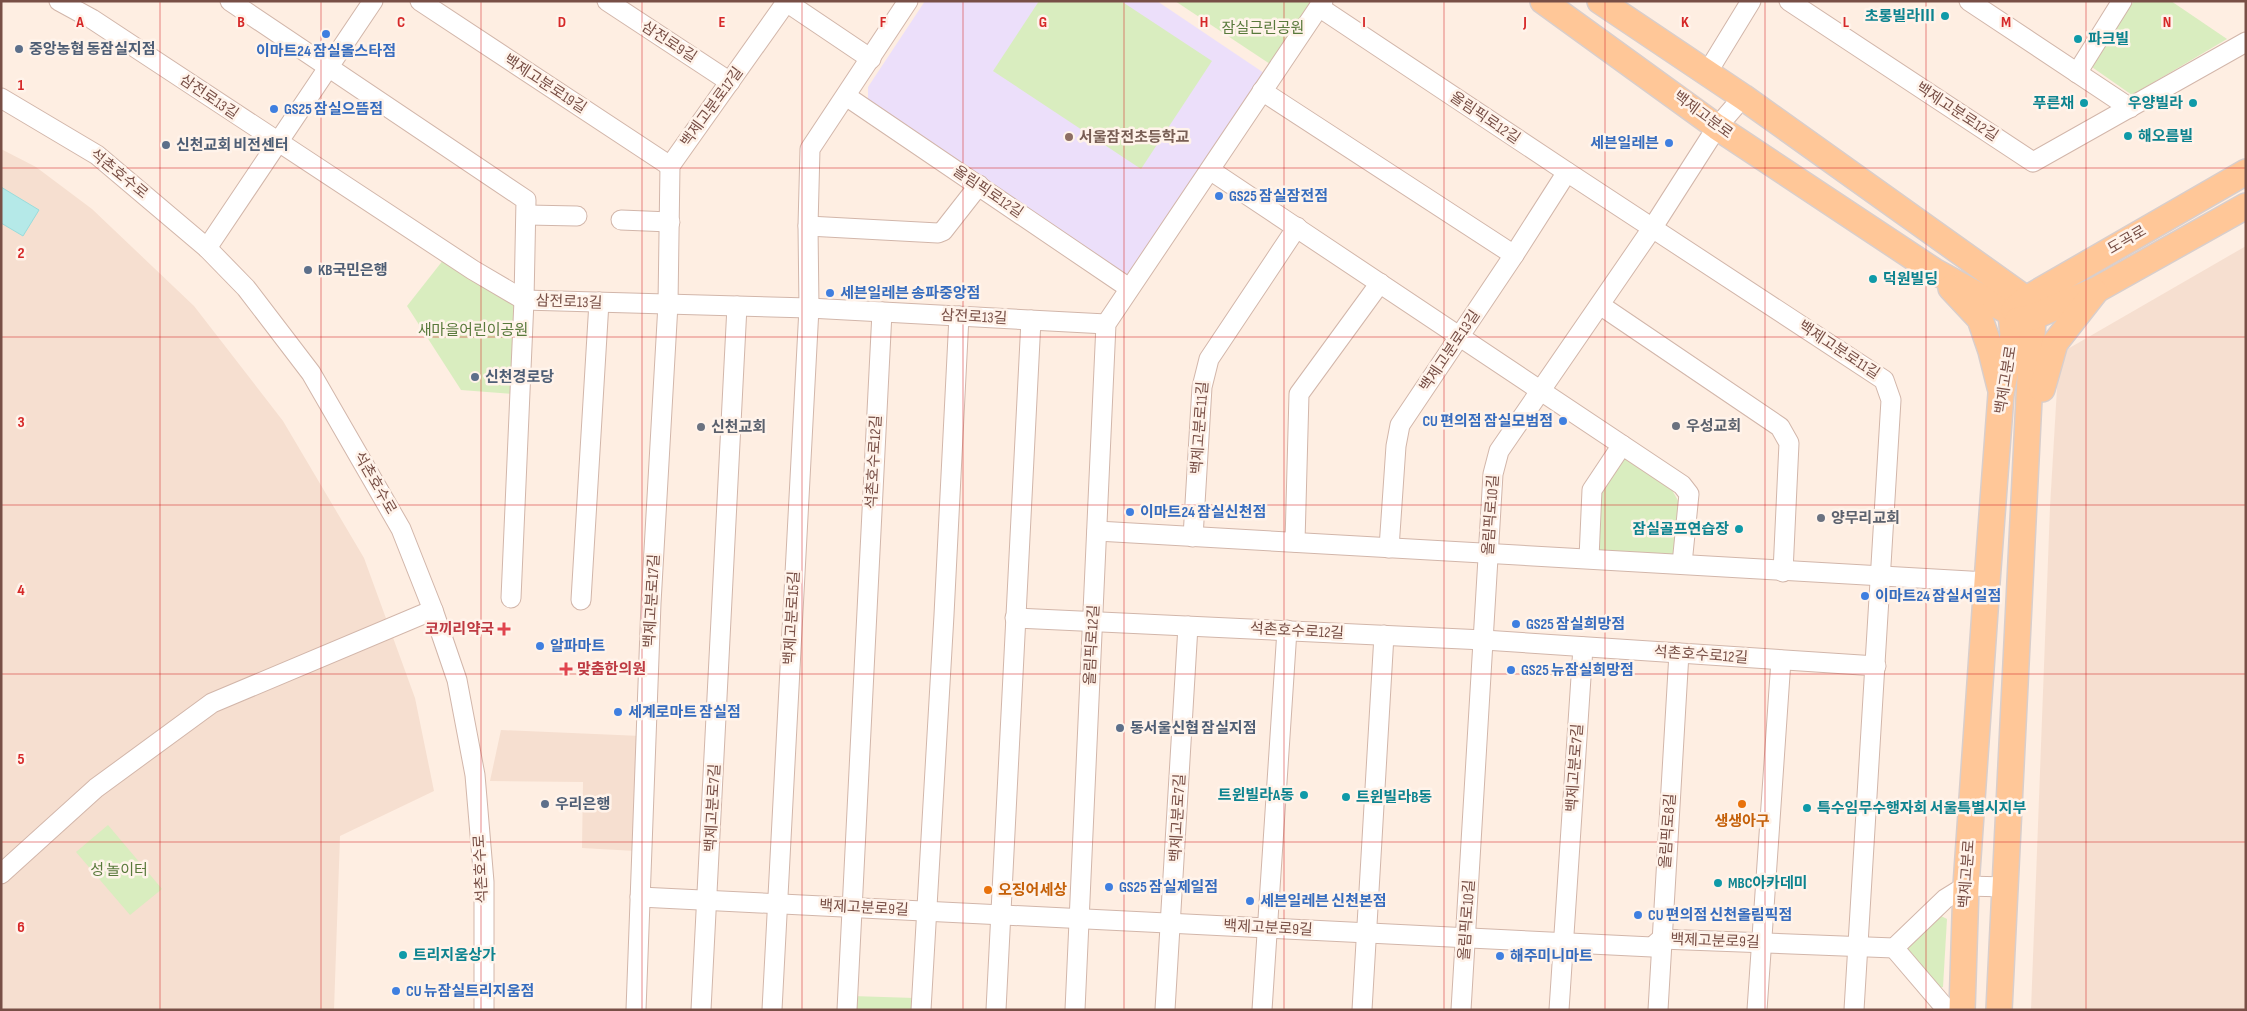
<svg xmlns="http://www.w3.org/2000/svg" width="2247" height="1011" viewBox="0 0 2247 1011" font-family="'Sofia Sans Condensed','Noto Sans KR',sans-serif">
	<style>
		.residential { fill: #f6dfd0 }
		.education { fill: #ecdffa }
		.green { fill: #d9edbf }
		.water { fill: #b5e9e8; stroke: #9adcdb }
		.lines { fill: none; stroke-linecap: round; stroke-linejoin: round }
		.minor-casing { stroke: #d2b6aa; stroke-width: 21 }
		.major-casing { stroke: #d9cecb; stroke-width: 28 }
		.minor { stroke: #fff; stroke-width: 19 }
		.major { stroke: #ffc798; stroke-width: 25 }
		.grid { fill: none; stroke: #d62828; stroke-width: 1; stroke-opacity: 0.55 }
		.culture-dot { fill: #0f9aa8; stroke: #fff3ea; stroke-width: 2 }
		.shop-dot { fill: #3f7fe0; stroke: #fff3ea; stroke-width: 2 }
		.service-dot { fill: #5c6f8a; stroke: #fff3ea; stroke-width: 2 }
		.education-dot { fill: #8d6e63; stroke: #fff3ea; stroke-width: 2 }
		.worship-dot { fill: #6b7280; stroke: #fff3ea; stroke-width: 2 }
		.health-dot { fill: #e0444e; stroke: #fff3ea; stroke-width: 2 }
		.food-dot { fill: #e8710a; stroke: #fff3ea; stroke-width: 2 }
		.labels { text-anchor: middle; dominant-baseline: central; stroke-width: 5; stroke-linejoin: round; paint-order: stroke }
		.culture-label { font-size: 15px; font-weight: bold; fill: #0d838f; stroke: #fff3ea; text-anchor: start }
		.park-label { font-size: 15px; fill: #58793b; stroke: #fff3ea }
		.street-label { font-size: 15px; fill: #784f46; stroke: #fff3ea }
		.service-label { font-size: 15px; font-weight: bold; fill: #4e5e75; stroke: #fff3ea; text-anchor: start }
		.shop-label { font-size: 15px; font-weight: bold; fill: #366cbe; stroke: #fff3ea; text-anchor: start }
		.education-label { font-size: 15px; font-weight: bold; fill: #785e54; stroke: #fff3ea; text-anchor: start }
		.worship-label { font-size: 15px; font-weight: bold; fill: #5b616d; stroke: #fff3ea; text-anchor: start }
		.health-label { font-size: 15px; font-weight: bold; fill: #be3a42; stroke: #fff3ea; text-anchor: end }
		.food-label { font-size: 15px; font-weight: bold; fill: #c56008; stroke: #fff3ea }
		.grid-label { font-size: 16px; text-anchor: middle; font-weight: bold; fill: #d62828; stroke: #fff3ea; stroke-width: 5; stroke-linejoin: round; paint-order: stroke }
	</style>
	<rect width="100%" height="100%" fill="#feeee2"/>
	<g class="residential">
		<path d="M 1,149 L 36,167 L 92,209 L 194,306 L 283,421 L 364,558 L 415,698 L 434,791 L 340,836 L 334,1010 L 1,1010 Z"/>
		<path d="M 2246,246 L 2246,1010 L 2031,1010 L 2050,507 L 2059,354 Z"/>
		<path d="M 501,730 L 641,736 L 635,851 L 582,848 L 583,782 L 490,781 Z"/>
	</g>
	<path class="education" d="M 925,1 L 1157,1 L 1264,73 L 1127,280 L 868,105 L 868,87 Z"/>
	<g class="green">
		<path d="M 1039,1 L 1121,1 L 1212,61 L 1141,169 L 993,71 Z"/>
		<path d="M 1175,1 L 1310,1 L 1312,2 L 1270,64 Z"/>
		<path d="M 2134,1 L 2171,1 L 2227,39 L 2132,95 L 2089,65 Z"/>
		<path d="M 444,259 L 518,307 L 513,394 L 461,390 L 407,306 Z"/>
		<path d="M 1621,453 L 1672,490 L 1680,504 L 1675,560 L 1593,554 L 1595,494 Z"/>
		<path d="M 108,825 L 162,889 L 130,915 L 76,852 Z"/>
		<path d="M 1941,916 L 1947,919 L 1943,987 L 1937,989 L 1901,943 Z"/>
		<path d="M 852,996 L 915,998 L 915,1010 L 851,1010 Z"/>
	</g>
	<path class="water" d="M 1,187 L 39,210 L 23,236 L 1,223 Z"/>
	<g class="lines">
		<g class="minor-casing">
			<g id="minor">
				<path d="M 59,1 L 92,19 L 473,270 L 524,300 L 809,308 L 1106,324"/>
				<path d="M 230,1 L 526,200 L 524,300 L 511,598"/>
				<path d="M 420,1 L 670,166"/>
				<path d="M 607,1 L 730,82"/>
				<path d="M 785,1 L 871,59"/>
				<path d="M 1789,1 L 2033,162 L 2246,42"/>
				<path d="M 1969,1 L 2130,108"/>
				<path d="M 1319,7 L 1567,172 L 1884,380 L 1891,400 L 1854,1010"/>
				<path d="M 1707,73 L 1751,1"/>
				<path d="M 2077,73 L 2122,1"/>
				<path d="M 1262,91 L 1514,255"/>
				<path d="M 846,96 L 1129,288"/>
				<path d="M 1,98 L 97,155 L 207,248 L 246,288 L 311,373 L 401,529 L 433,610 L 457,680 L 475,775 L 484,882 L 484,1010"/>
				<path d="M 1210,170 L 1682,485 L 1689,494 L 1682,564"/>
				<path d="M 527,215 L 577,216"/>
				<path d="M 621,220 L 670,222"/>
				<path d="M 808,226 L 938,233 L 943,231 L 979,185"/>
				<path d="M 207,248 L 373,1"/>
				<path d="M 1600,305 L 1780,427 L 1789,443 L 1783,572"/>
				<path d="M 1097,531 L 1987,582"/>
				<path d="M 1193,537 L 1202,387 L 1209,359 L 1297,227"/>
				<path d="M 1295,542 L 1299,394 L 1380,283"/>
				<path d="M 1389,548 L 1396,446 L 1400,425 L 1514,255 L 1567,172"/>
				<path d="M 1589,558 L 1592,490 L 1622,445"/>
				<path d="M 581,600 L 599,302"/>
				<path d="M 1015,618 L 1484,640 L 1876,666"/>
				<path d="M 1,874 L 96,788 L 212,703 L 433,610"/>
				<path d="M 640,897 L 1652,947 L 1661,939 L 1894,948 L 1945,899 L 1966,886 L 2006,887"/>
				<path d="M 1894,948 L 1947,1010"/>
				<path d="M 636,1010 L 651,603 L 668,304 L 670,166 L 787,1"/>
				<path d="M 701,1010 L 737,306"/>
				<path d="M 772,1010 L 809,308 L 808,226 L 810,149 L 908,1"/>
				<path d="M 847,1010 L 882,312"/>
				<path d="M 921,1010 L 944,615 L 959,316"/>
				<path d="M 996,1010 L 1031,320"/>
				<path d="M 1075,1010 L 1106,324 L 1323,1"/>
				<path d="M 1165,1010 L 1188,626"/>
				<path d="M 1262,1010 L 1287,630"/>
				<path d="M 1362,1010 L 1384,635"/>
				<path d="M 1461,1010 L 1493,474 L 1499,451 L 1653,227 L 1717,127 L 1743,97"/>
				<path d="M 1559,1010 L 1583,647"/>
				<path d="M 1658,1010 L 1679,653"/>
				<path d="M 1757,1010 L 1781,660"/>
			</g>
		</g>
		<g class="major-casing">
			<g id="major">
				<path d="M 1543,1 L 1717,127 L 1934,271 L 2011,313 L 2013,335 L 2001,394 L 1987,582 L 1966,886 L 1962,1010"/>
				<path d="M 1600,1 L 1743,97 L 2026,299 L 2033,317 L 1999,1010"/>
				<path d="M 1951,288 L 1980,319 L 1991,351 L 2000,387"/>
				<path d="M 2014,310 L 2026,299 L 2246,172"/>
				<path d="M 2018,320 L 2033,317 L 2098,289 L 2246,206"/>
				<path d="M 2042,389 L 2055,343 L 2095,292"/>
			</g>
		</g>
		<use href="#minor" class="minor"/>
		<use href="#major" class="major"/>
	</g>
	<path class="grid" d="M 160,1 L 160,1010M 321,1 L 321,1010M 481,1 L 481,1010M 642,1 L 642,1010M 802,1 L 802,1010M 963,1 L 963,1010M 1124,1 L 1124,1010M 1284,1 L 1284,1010M 1444,1 L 1444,1010M 1605,1 L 1605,1010M 1765,1 L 1765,1010M 1926,1 L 1926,1010M 2086,1 L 2086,1010M 1,168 L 2246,168M 1,337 L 2246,337M 1,505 L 2246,505M 1,674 L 2246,674M 1,842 L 2246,842"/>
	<g class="culture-dot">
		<circle cx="1945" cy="16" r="5"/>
		<circle cx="2078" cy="39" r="5"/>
		<circle cx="2084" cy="103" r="5"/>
		<circle cx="2193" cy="103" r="5"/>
		<circle cx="2128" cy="136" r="5"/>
		<circle cx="1873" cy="279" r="5"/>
		<circle cx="1739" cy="529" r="5"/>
		<circle cx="1304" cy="795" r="5"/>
		<circle cx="1346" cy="797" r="5"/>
		<circle cx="1807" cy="808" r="5"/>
		<circle cx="1718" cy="883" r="5"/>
		<circle cx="403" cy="955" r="5"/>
	</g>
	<g class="shop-dot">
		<circle cx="326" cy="34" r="5"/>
		<circle cx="274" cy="109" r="5"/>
		<circle cx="1669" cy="143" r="5"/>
		<circle cx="1219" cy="196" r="5"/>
		<circle cx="830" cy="293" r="5"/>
		<circle cx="1563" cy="421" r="5"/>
		<circle cx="1130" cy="512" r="5"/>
		<circle cx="1865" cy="596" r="5"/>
		<circle cx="1516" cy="624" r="5"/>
		<circle cx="540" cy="646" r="5"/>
		<circle cx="1511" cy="670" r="5"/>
		<circle cx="618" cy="712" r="5"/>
		<circle cx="1109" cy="887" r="5"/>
		<circle cx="1250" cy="901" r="5"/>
		<circle cx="1638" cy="915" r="5"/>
		<circle cx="1500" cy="956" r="5"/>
		<circle cx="396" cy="991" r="5"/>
	</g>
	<g class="service-dot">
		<circle cx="19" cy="49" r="5"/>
		<circle cx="166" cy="145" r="5"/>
		<circle cx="308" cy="270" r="5"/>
		<circle cx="475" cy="377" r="5"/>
		<circle cx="1120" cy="728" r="5"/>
		<circle cx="545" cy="804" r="5"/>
	</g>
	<circle class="education-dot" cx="1069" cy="137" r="5"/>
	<g class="worship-dot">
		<circle cx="1676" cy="426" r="5"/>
		<circle cx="701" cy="427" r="5"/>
		<circle cx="1821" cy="518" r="5"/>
	</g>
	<g class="health-dot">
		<path d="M501.5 621.5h5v5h5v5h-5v5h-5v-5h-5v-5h5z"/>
		<path d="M563.5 661.5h5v5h5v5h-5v5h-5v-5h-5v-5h5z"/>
	</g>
	<g class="food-dot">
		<circle cx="1742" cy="804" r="5"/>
		<circle cx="988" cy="890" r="5"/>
	</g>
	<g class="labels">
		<g class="culture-label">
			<text x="1935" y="16" text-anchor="end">초롱빌라Ⅲ</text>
			<text x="2088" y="39">파크빌</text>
			<text x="2074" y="103" text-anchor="end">푸른채</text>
			<text x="2183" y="103" text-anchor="end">우양빌라</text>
			<text x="2138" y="136">해오름빌</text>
			<text x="1883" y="279">덕원빌딩</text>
			<text x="1729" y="529" text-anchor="end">잠실골프연습장</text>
			<text x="1294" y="795" text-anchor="end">트윈빌라A동</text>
			<text x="1356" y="797">트윈빌라B동</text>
			<text x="1817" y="808">특수임무수행자회 서울특별시지부</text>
			<text x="1728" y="883">MBC아카데미</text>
			<text x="413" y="955">트리지움상가</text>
		</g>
		<g class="park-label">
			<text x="1263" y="28">잠실근린공원</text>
			<text x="473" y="330">새마을어린이공원</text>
			<text x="119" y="870">성 놀이터</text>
		</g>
		<g class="street-label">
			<text transform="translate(669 42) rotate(33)">삼전로9길</text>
			<text transform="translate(545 84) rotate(33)">백제고분로19길</text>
			<text transform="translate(209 97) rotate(34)">삼전로13길</text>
			<text transform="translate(712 107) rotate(-54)">백제고분로17길</text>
			<text transform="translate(1957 112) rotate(33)">백제고분로12길</text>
			<text transform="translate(1703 115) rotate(36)">백제고분로</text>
			<text transform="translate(1485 118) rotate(34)">올림픽로12길</text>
			<text transform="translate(119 174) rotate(39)">석촌호수로</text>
			<text transform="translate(988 192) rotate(34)">올림픽로12길</text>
			<text transform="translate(2127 240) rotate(-30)">도곡로</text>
			<text transform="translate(569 302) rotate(2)">삼전로13길</text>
			<text transform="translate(974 317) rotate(3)">삼전로13길</text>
			<text transform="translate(1839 350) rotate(33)">백제고분로11길</text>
			<text transform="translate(1450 351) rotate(-56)">백제고분로13길</text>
			<text transform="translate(2006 380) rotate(-81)">백제고분로</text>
			<text transform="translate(1200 428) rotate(-86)">백제고분로11길</text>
			<text transform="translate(874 462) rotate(-87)">석촌호수로12길</text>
			<text transform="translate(375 483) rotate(60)">석촌호수로</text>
			<text transform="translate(1491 515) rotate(-86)">올림픽로10길</text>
			<text transform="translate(652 601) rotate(-87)">백제고분로17길</text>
			<text transform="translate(792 618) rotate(-87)">백제고분로15길</text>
			<text transform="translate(1297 631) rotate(3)">석촌호수로12길</text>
			<text transform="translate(1092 645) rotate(-87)">올림픽로12길</text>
			<text transform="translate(1701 655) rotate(4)">석촌호수로12길</text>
			<text transform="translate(1575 768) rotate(-86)">백제고분로7길</text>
			<text transform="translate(713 808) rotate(-87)">백제고분로7길</text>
			<text transform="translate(1178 818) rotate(-87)">백제고분로7길</text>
			<text transform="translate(1668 831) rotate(-86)">올림픽로8길</text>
			<text transform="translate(481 869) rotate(-93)">석촌호수로</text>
			<text transform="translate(1967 874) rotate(-86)">백제고분로</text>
			<text transform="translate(864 908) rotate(3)">백제고분로9길</text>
			<text transform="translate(1467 920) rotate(-86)">올림픽로10길</text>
			<text transform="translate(1268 928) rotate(3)">백제고분로9길</text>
			<text transform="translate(1715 941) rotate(2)">백제고분로9길</text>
		</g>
		<g class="service-label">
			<text x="29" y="49">중앙농협 동잠실지점</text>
			<text x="176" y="145">신천교회 비전센터</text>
			<text x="318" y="270">KB국민은행</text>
			<text x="485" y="377">신천경로당</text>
			<text x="1130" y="728">동서울신협 잠실지점</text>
			<text x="555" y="804">우리은행</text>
		</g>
		<g class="shop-label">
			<text x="326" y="51" text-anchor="middle">이마트24 잠실올스타점</text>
			<text x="284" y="109">GS25 잠실으뜸점</text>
			<text x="1659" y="143" text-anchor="end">세븐일레븐</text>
			<text x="1229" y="196">GS25 잠실잠전점</text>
			<text x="840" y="293">세븐일레븐 송파중앙점</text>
			<text x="1553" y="421" text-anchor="end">CU 편의점 잠실모범점</text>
			<text x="1140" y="512">이마트24 잠실신천점</text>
			<text x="1875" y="596">이마트24 잠실서일점</text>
			<text x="1526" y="624">GS25 잠실희망점</text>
			<text x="550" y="646">알파마트</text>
			<text x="1521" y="670">GS25 뉴잠실희망점</text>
			<text x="628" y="712">세계로마트 잠실점</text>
			<text x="1119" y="887">GS25 잠실제일점</text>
			<text x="1260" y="901">세븐일레븐 신천본점</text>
			<text x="1648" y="915">CU 편의점 신천올림픽점</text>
			<text x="1510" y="956">해주미니마트</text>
			<text x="406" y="991">CU 뉴잠실트리지움점</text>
		</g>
		<g class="education-label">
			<text x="1079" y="137">서울잠전초등학교</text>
		</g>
		<g class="worship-label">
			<text x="1686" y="426">우성교회</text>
			<text x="711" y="427">신천교회</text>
			<text x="1831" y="518">양무리교회</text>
		</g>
		<g class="health-label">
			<text x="494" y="629">코끼리약국</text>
			<text x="577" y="669" text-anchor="start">맞춤한의원</text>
		</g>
		<g class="food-label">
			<text x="1742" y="821">생생아구</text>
			<text x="998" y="890" text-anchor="start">오징어세상</text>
		</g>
	</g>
	<g class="grid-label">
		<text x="80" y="27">A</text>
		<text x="241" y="27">B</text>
		<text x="401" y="27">C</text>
		<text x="562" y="27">D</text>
		<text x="722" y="27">E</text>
		<text x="883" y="27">F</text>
		<text x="1043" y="27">G</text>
		<text x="1204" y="27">H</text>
		<text x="1364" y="27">I</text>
		<text x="1525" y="27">J</text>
		<text x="1685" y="27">K</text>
		<text x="1846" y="27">L</text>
		<text x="2006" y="27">M</text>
		<text x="2167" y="27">N</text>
		<text x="21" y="90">1</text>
		<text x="21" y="258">2</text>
		<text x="21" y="427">3</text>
		<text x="21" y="595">4</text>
		<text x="21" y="764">5</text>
		<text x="21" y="932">6</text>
	</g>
	<rect width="2247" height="1011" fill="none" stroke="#784f46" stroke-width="5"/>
</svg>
